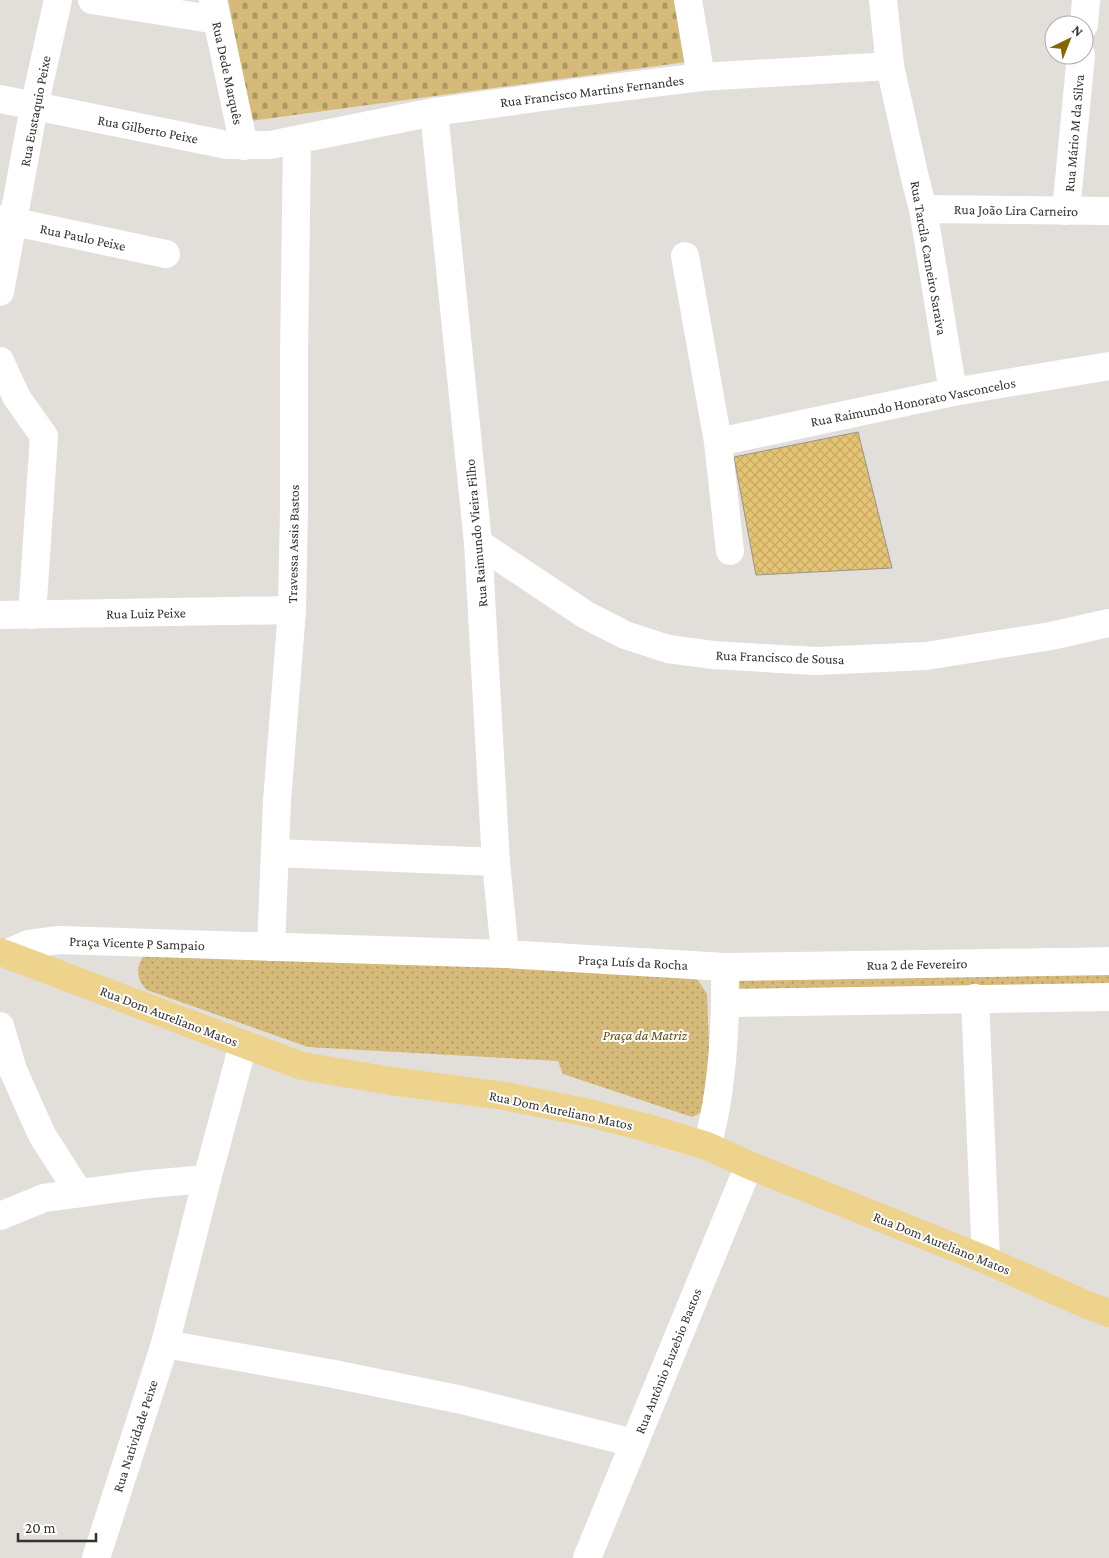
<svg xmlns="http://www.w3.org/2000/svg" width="1109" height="1558" viewBox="0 0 1109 1558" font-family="'Crimson Pro',serif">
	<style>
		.grass { fill: url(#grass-dots) }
		.cemetery { fill: url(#cemetery-stones) }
		.building { fill: url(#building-cross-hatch); stroke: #96948f }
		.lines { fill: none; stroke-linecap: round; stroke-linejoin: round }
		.minor { stroke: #fff; stroke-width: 28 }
		.major { stroke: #edd38b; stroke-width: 28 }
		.labels { text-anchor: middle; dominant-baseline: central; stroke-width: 4; stroke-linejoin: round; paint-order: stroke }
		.street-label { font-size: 14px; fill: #333230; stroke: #fff }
		.park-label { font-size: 14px; font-style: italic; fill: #634c0d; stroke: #fff }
	</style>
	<defs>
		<pattern id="grass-dots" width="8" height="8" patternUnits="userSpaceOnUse" patternTransform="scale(1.25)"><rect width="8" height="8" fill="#d5ba7a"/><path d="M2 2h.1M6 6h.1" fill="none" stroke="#ad9864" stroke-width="1.8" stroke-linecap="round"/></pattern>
		<pattern id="cemetery-stones" width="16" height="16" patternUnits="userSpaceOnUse" patternTransform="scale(1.25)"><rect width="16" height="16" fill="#d5ba7a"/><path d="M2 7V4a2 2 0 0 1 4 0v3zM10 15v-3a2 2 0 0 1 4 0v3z" fill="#ad9864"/></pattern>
		<pattern id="building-cross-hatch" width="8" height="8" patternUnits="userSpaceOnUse" patternTransform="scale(1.25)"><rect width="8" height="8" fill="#e5c474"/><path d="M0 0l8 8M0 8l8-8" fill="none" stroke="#c5a965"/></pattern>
	</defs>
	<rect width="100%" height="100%" fill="#e2dfda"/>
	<g class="grass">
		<path d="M 1109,947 L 1109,998 L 736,1005 L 734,954 Z"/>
		<path d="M 149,950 L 691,976 L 698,980 L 707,994 L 711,1100 L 704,1111 L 692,1117 L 563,1074 L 558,1061 L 308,1047 L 147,990 C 134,977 136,962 149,950 Z"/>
	</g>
	<path class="cemetery" d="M 228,0 L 675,0 L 686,62 L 251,121 Z"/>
	<path class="building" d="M 858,432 L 892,568 L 756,575 L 734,457 Z"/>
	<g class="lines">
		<g class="minor">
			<path d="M 92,0 L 217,20"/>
			<path d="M 213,0 L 244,146"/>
			<path d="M 688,0 L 701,77"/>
			<path d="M 883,0 L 890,66 L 915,178 L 923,209 L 953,392"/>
			<path d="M 1084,25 L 1086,0"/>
			<path d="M 0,99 L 227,145 L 270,145 L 434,112 L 557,95 L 701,77 L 890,66"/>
			<path d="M 434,112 L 478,543 L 496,862 L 505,954"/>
			<path d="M 923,209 L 1109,211"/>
			<path d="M 1066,211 L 1081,55"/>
			<path d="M 0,219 L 166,254"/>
			<path d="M 685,256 L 718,442 L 730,551"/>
			<path d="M 0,292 L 34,107 L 58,0"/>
			<path d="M 0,361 L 17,398 L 44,436 L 32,615"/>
			<path d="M 718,442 L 953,392 L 1109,366"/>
			<path d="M 478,543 L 586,615 L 625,635 L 668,649 L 713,655 L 816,661 L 926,656 L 1051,636 L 1109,623"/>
			<path d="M 0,615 L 292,610"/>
			<path d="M 275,853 L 496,862"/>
			<path d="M 271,947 L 277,801 L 292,610 L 294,508 L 294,355 L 297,141"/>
			<path d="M 5,954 L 29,944 L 59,940 L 505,954 L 725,967 C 726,1025 723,1090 707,1146"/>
			<path d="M 725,967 L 1109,961"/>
			<path d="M 975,998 L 986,1260"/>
			<path d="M 726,1003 L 1109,997"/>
			<path d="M 0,1026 L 13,1070 L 42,1135 L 79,1193"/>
			<path d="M 0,1216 L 44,1198 L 149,1184 L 207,1179"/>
			<path d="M 165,1344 L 334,1374 L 462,1400 L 634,1443"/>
			<path d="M 96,1558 L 165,1344 L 207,1179 L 243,1045"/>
			<path d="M 587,1558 L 749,1165"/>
		</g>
		<path class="major" d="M 0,952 L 302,1066 L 391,1081 L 505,1096 L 585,1112 L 644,1127 L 707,1146 L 749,1165 L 986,1260 L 1085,1304 L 1109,1313"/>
	</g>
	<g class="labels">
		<g class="street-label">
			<text transform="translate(228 73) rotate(78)">Rua Dede Marquês</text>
			<text transform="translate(592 91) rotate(-7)">Rua Francisco Martins Fernandes</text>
			<text transform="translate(35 111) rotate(-79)">Rua Eustaquio Peixe</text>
			<text transform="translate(148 129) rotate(11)">Rua Gilberto Peixe</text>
			<text transform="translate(1074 133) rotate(-85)">Rua Mário M da Silva</text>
			<text transform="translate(1016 210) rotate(1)">Rua João Lira Carneiro</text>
			<text transform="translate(83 237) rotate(12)">Rua Paulo Peixe</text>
			<text transform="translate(929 258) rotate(80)">Rua Tarcila Carneiro Saraiva</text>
			<text transform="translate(913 402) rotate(-11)">Rua Raimundo Honorato Vasconcelos</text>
			<text transform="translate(476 533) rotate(-95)">Rua Raimundo Vieira Filho</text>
			<text transform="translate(293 544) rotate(-89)">Travessa Assis Bastos</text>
			<text transform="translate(146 613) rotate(-1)">Rua Luiz Peixe</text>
			<text transform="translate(780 657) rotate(2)">Rua Francisco de Sousa</text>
			<text transform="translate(137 943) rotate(2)">Praça Vicente P Sampaio</text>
			<text transform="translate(633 962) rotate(3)">Praça Luís da Rocha</text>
			<text transform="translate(917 964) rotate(-1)">Rua 2 de Fevereiro</text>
			<text transform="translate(169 1016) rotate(21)">Rua Dom Aureliano Matos</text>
			<text transform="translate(561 1110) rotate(12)">Rua Dom Aureliano Matos</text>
			<text transform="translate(942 1243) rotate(22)">Rua Dom Aureliano Matos</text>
			<text transform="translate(668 1361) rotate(-68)">Rua Antônio Euzebio Bastos</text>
			<text transform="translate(135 1436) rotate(-72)">Rua Natividade Peixe</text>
		</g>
		<g class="park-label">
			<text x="645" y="1035">Praça da Matriz</text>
		</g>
	</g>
	<g transform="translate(1069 40) rotate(43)"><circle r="24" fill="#ffffff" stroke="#adadac"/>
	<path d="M0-4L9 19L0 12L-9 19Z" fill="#856600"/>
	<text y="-8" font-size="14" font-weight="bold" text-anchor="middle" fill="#333230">N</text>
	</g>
	<path d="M18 1533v8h78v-8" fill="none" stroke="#333230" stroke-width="2.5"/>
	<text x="25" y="1533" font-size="15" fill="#333230" stroke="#ffffff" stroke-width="4" paint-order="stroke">20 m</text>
</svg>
